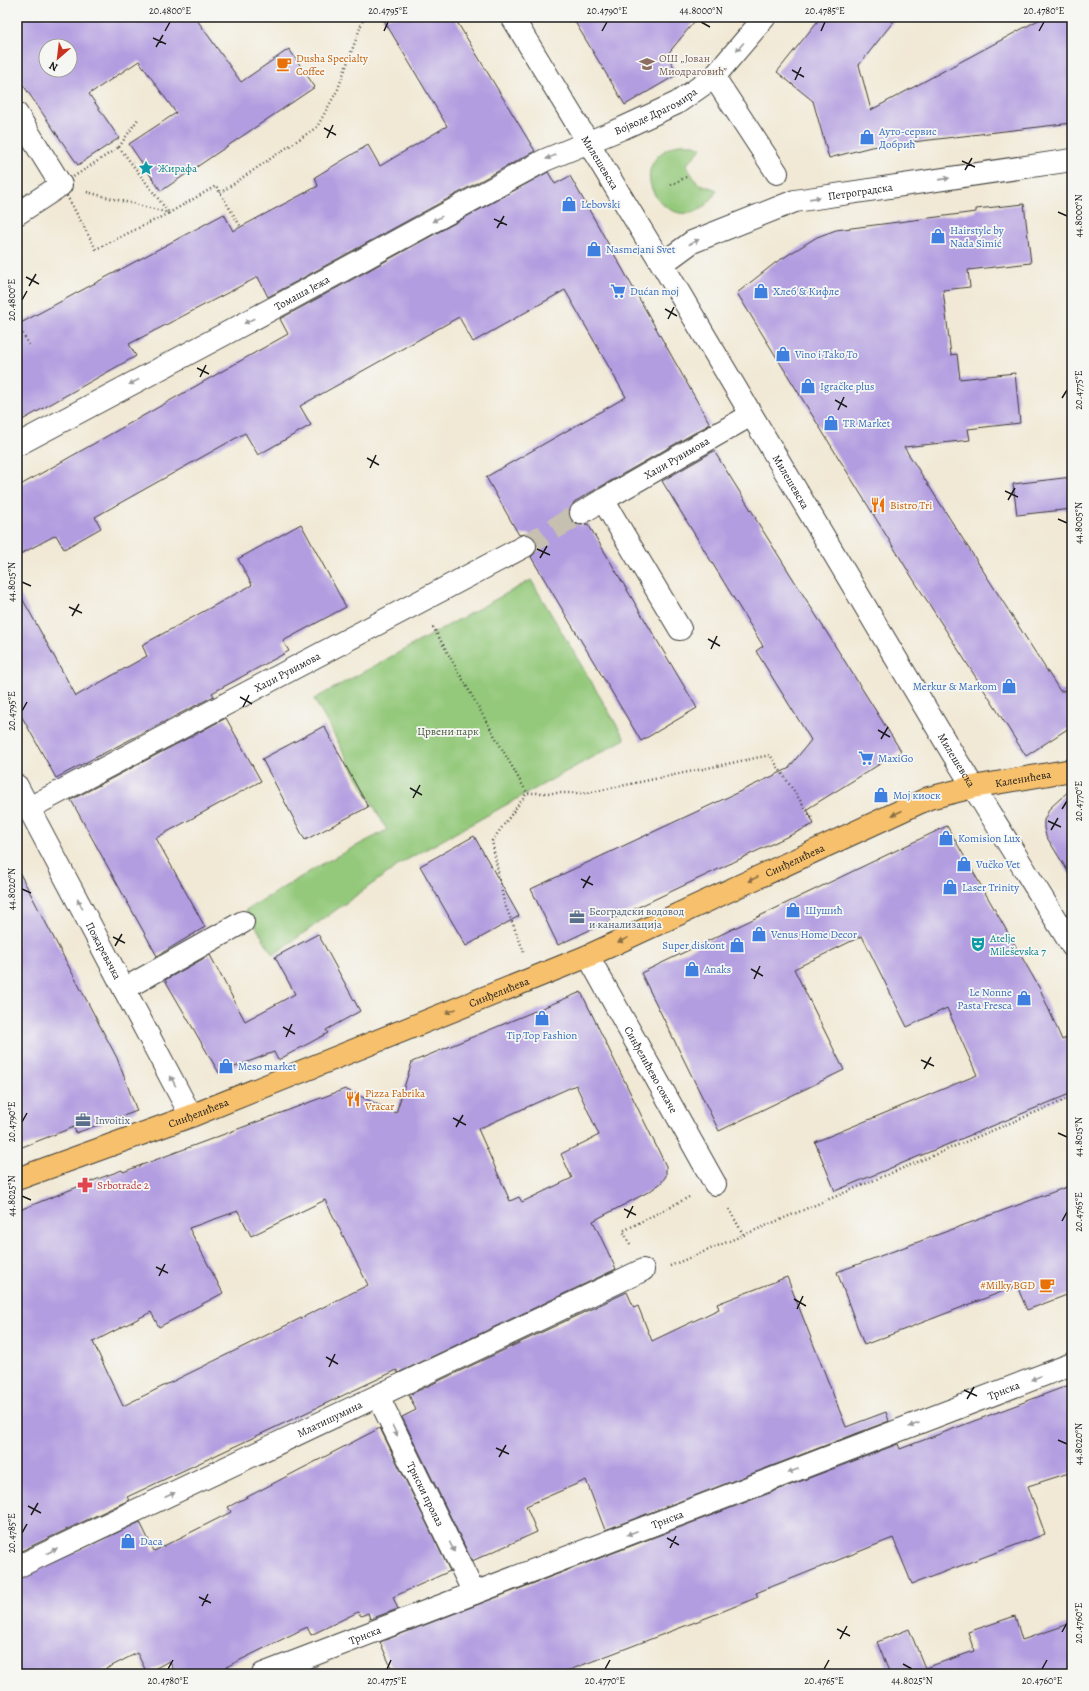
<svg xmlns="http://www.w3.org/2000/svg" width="1089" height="1691" font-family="Alegreya,serif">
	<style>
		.green { fill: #94c97b; stroke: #58724c }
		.building { fill: #b29de0; fill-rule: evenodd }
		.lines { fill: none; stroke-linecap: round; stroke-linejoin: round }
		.minor-tunnel { stroke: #c6c0b0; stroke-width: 22; stroke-dasharray: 22 11; stroke-linecap: butt }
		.minor-casing { stroke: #3c3b38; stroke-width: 24 }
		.major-casing { stroke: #3c3b38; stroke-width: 24 }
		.path { stroke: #3c3b38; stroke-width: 2.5; stroke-dasharray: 1 3; stroke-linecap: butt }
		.minor { stroke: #fff; stroke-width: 22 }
		.major { stroke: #f7c06c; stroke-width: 22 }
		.oneway { fill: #999 }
		.oneway2 { fill: #8a6e44 }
		.ticks { fill: none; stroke: #1c1c1c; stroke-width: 1.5 }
		.labels { text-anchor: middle; stroke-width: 3.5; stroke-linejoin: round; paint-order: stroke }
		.food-label { font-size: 11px; fill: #c56008; stroke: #f6f6f2; text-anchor: start }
		.education-label { font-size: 11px; fill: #785e54; stroke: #f6f6f2; text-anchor: start }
		.street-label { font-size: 11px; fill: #1c1c1c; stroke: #f6f6f2 }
		.shop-label { font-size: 11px; fill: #366cbe; stroke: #f6f6f2; text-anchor: start }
		.culture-label { font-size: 11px; fill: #0d838f; stroke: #f6f6f2; text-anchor: start }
		.park-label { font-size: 11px; fill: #46593d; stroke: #f6f6f2 }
		.service-label { font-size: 11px; fill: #4e5e75; stroke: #f6f6f2; text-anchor: start }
		.health-label { font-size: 11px; fill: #be3a42; stroke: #f6f6f2; text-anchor: start }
		.neatline { fill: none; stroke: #1c1c1c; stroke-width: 1.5 }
		.ticks-label { font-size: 10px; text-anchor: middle; fill: #1c1c1c }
	</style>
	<rect width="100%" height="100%" fill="#f6f6f2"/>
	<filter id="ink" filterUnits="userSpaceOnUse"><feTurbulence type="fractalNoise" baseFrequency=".025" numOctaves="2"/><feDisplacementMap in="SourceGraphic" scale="8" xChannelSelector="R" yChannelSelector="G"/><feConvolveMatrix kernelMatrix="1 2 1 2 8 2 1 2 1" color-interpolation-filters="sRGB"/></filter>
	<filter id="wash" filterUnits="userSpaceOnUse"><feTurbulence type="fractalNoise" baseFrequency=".012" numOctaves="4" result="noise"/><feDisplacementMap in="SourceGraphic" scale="16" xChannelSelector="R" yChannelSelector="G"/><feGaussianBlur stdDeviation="0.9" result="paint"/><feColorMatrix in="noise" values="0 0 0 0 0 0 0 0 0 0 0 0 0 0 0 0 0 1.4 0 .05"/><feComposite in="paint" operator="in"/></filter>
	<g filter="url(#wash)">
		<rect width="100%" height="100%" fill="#f1e9d5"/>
		<path class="green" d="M679,144H691L702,148L686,165L697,183L717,190C683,255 608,167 679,144Z
			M531,580L625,739L403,862L273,955L246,910L324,863L387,830L314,699Z"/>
		<g id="blocks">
			<path class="building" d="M17,17H195L241,82L289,49L315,87L161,191L129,144L176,113L139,61L89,94L119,138L78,165L17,76ZM46,46H70V70H46Z
				M382,17H454L535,151L268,297L258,277L129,344L136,356L17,423V325L224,214L233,231L318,186L315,177L368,145L380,166L447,126Z
				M572,17H698L667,55L678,74L625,105Z
				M821,17H897L859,65L871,110L1044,17H1072V123L871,147L829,158L813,101L777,72Z
				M548,172L555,184L570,176L710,424L574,502L569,513L570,519L575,524L581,525L588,524L697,708L641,741L531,557L536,552L537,547L536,540L531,535L526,534L519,535L486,477L626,397L565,290L473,342L459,317L300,406L311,425L258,455L245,433L95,517L101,528L64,549L56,535L17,556V487L288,334L280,319Z
				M1024,204L1031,263L968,270L970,287L943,290L951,355L957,354L960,379L1015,373L1020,423L968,429L970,440L904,447L1060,691L1072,690V726L1026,756L910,574L737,293L775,263L817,237L836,230L976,212V209Z
				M714,451L756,518H755L901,751L807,809L814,824L558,945L531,889L788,769L811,740L756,651L763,646L662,481Z
				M1072,477V509L1017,515L1013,484Z
				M301,524L346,607L283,641L289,651L212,693L214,696L56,778L17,708V589L76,696L147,656L142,645L252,585L238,559Z
				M226,718L261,781L156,838L205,927L157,956L71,800Z
				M324,726L368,807L305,840L262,759Z
				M1072,788V878L1046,836L1044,828V820L1050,808Z
				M947,826L1040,989L1062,1040L1072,1035V1093L835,1191L815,1142L977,1075L947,1008L907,1027L862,936L794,969L844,1070L719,1131L641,973Z
				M474,836L519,916L466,946L420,866Z
				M17,868L117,1058L137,1111L76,1133L74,1127L17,1149Z
				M318,934L360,1011L326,1030L328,1033L278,1060L274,1052L219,1073L165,980L210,955L245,1021L295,994L275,957Z
				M581,992L666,1166V1176L661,1183L650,1191L593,1221L616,1269L398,1373L397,1370L127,1497L129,1500L17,1553V1211L95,1180L122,1170L123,1172L345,1089L396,1113L412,1062ZM576,1085L599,1135L561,1154L572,1178L522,1202L519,1197L510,1201L478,1129ZM325,1200L368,1285L123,1406L93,1342L151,1312L159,1327L223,1293L189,1228L238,1211L251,1236Z
				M1072,1185V1293L1027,1310L1017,1286L864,1345L837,1272Z
				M787,1277L846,1427L886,1412L889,1421L605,1530L586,1480L526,1506L537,1532L472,1561L402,1417L416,1410L409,1395L627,1292L634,1308L638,1306L652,1341L719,1309L717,1304Z
				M1072,1384V1472L1028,1486L1045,1534L944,1572L912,1584L893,1538L756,1593L758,1597L711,1616L559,1674H394L380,1642L898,1444L900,1449Z
				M380,1428L450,1571L393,1597L398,1609L370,1619L368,1613L361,1616L358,1612L311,1635L307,1627L212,1674H176L169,1661L147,1673L137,1653L96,1674H17V1579L140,1522L154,1551L231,1512L228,1507Z
				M1015,1616L1022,1640L1072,1623V1674H890L877,1642L909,1629L925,1668L974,1651L968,1632Z"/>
		</g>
	</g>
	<g filter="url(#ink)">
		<use href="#blocks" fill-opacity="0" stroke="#3c3b38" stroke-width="1"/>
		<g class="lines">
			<path class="minor-tunnel" d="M525,546L581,513"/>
			<g class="minor-casing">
				<g id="minor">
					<path id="s1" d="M512,17L662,264L951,751L1072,946"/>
					<path d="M714,77L777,173"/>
					<path d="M17,114L61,185L17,214"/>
					<path id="s2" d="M662,264L692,242L795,201L1072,160"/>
					<path id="s3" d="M17,445L283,303L545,160L623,128L677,103L714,77L765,17"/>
					<path d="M581,513L603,500"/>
					<path id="s4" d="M680,629L603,500L751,415"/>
					<path id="s5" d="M17,786L191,1116"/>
					<path id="s6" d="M29,808L525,546"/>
					<path id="s7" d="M588,956L715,1184"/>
					<path d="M124,989L243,922"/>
					<path id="s8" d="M378,1396L474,1593"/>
					<path id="s9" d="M17,1567L643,1270"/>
					<path id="s10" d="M263,1674L1072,1364"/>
				</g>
			</g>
			<g class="major-casing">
				<g id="major">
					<path id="s11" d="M17,1179L191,1116L588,956L929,798L973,787L1072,770"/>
				</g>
			</g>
			<path class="path" d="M119,147L169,213L96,249L61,185Z
				M119,147L138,119
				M671,185L686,177
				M87,192L169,213L216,186L241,227
				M220,193L317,127L338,89L364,17
				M17,323L30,347
				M433,627L527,793H587L770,755L813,820
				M524,952L504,902L492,841L527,793
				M729,1209L743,1234
				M630,1244L623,1231L689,1197
				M670,1266L1072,1097"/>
			<use href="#minor" class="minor"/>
			<use href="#major" class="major"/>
		</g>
		<defs><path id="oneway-solid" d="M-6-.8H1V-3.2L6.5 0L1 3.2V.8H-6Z"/></defs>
		<g class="oneway">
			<use href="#oneway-solid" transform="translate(740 47) rotate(130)"/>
			<use href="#oneway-solid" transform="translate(551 157) rotate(158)"/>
			<use href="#oneway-solid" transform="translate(944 179) rotate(-8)"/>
			<use href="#oneway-solid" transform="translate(815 198) rotate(-8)"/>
			<use href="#oneway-solid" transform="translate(437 219) rotate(151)"/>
			<use href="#oneway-solid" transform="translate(694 242) rotate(-28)"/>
			<use href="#oneway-solid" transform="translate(249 321) rotate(152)"/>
			<use href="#oneway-solid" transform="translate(134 382) rotate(152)"/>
			<use href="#oneway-solid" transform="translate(80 904) rotate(-118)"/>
			<use href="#oneway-solid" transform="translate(173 1081) rotate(-118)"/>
			<use href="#oneway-solid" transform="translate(1036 1378) rotate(159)"/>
			<use href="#oneway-solid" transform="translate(914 1425) rotate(159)"/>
			<use href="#oneway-solid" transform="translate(395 1431) rotate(64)"/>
			<use href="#oneway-solid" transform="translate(793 1471) rotate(159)"/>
			<use href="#oneway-solid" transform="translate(170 1495) rotate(-25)"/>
			<use href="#oneway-solid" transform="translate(632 1533) rotate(159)"/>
			<use href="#oneway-solid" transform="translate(452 1547) rotate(64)"/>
			<use href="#oneway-solid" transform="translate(52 1551) rotate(-25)"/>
		</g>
		<g class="oneway2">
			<use href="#oneway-solid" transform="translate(897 813) rotate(155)"/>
			<use href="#oneway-solid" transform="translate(753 879) rotate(155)"/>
			<use href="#oneway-solid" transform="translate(623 940) rotate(155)"/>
			<use href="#oneway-solid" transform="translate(451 1011) rotate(158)"/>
		</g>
	</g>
	<path class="ticks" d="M701,22L710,27M165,31L170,22M384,31L388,22M602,31L607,22M821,31L825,22M1039,31L1044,22M153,38L166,44M156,47L163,35M792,70L804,77M795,80L801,67M324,128L336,135M327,138L333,125M962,161L975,167M965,170L972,158M1058,212L1067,216M494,219L507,225M497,228L504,216M26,277L39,284M29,286L36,274M22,300L27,291M665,309L677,316M668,319L674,307M197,368L209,374M200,377L206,365M1062,398L1067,390M835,400L847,407M838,410L844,397M367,458L379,465M370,468L376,455M1005,491L1018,497M1008,500L1015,488M1058,519L1067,523M537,549L550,555M540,558L547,546M22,582L31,586M69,607L82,613M72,616L79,604M708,639L720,646M711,649L717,636M240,697L252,704M243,707L249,695M22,711L27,702M878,730L890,737M881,739L888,727M410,788L422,795M413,798L420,785M1062,809L1067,801M1048,821L1061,827M1051,830L1058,818M581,879L593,885M583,888L590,876M22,889L31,893M113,937L125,943M115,946L122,934M751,969L763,976M754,979L760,966M283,1027L295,1034M286,1037L292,1024M921,1060L934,1066M924,1069L931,1057M453,1118L466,1125M22,1122L27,1113M456,1127L463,1115M1058,1133L1067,1137M22,1196L31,1200M624,1209L636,1215M627,1218L633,1206M1062,1221L1067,1212M156,1267L168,1273M159,1276L165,1264M794,1299L806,1306M797,1309L803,1296M326,1357L338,1364M329,1367L335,1354M964,1390L977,1396M967,1399L974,1387M1058,1440L1067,1444M496,1448L509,1454M499,1457L506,1445M28,1506L41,1513M31,1515L38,1503M22,1533L27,1524M667,1538L679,1545M670,1548L676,1536M199,1597L211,1603M202,1606L208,1594M837,1629L850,1636M1062,1632L1067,1623M840,1639L847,1626M903,1664L912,1669M168,1669L173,1660M387,1669L391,1660M605,1669L610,1660M824,1669L829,1660M1042,1669L1047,1660"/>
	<defs>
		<g id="cafe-bare" transform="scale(1.2)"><path d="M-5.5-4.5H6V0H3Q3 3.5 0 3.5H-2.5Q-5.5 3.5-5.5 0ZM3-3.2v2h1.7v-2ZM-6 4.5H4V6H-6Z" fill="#e8710a" stroke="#f6f6f2" stroke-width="2.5" paint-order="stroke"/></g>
		<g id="school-bare" transform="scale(1.2)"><path d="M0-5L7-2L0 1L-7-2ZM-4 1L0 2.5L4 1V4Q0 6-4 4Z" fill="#8d6e63" stroke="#f6f6f2" stroke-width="2.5" paint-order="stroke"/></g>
		<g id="shop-bare" transform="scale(1.2)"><path d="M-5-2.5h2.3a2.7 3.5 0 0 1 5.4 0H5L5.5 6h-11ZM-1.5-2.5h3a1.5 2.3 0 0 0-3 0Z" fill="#3f7fe0" stroke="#f6f6f2" stroke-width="2.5" paint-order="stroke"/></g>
		<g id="sight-bare" transform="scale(1.2)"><path d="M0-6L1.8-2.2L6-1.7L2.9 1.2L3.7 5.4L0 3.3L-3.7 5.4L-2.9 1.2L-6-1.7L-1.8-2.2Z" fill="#0f9aa8" stroke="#f6f6f2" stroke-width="2.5" paint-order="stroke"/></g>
		<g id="supermarket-bare" transform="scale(1.2)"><path d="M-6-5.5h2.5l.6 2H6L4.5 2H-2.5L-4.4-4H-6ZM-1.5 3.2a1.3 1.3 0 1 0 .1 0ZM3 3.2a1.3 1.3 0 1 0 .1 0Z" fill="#3f7fe0" stroke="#f6f6f2" stroke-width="2.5" paint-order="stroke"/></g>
		<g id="restaurant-bare" transform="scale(1.2)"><path d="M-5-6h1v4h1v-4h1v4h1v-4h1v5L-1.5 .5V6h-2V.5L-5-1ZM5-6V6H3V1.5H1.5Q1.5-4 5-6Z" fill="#e8710a" stroke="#f6f6f2" stroke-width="2.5" paint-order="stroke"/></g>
		<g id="office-bare" transform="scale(1.2)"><path d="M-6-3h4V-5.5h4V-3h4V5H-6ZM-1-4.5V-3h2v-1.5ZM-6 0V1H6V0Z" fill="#5c6f8a" stroke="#f6f6f2" stroke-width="2.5" paint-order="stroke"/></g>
		<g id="theatre-bare" transform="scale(1.2)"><path d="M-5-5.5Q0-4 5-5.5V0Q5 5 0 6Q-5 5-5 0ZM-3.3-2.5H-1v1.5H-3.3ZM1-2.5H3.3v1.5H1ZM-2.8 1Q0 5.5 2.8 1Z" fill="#0f9aa8" stroke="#f6f6f2" stroke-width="2.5" paint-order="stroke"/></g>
		<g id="pharmacy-bare" transform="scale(1.2)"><path d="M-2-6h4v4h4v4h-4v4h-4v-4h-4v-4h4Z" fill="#e0444e" stroke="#f6f6f2" stroke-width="2.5" paint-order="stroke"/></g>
	</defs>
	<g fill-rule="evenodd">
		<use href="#cafe-bare" x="284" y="64"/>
		<use href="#school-bare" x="647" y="64"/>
		<use href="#shop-bare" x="867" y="137"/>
		<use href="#sight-bare" x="146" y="168"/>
		<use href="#shop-bare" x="569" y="204"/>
		<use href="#shop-bare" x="938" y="236"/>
		<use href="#shop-bare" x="594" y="249"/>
		<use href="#supermarket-bare" x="618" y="291"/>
		<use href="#shop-bare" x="761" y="291"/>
		<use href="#shop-bare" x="783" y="354"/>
		<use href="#shop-bare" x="808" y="386"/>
		<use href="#shop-bare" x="831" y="423"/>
		<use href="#restaurant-bare" x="878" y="505"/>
		<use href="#shop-bare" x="1009" y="686"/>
		<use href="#supermarket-bare" x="866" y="758"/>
		<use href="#shop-bare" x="881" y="795"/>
		<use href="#shop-bare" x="946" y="838"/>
		<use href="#shop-bare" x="964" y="864"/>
		<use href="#shop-bare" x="950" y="887"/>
		<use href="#shop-bare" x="793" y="910"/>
		<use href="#office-bare" x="577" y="917"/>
		<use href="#shop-bare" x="759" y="934"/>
		<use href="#theatre-bare" x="978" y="944"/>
		<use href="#shop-bare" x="737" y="945"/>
		<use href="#shop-bare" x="692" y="969"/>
		<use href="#shop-bare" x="1024" y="998"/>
		<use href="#shop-bare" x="542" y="1018"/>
		<use href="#shop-bare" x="226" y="1066"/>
		<use href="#restaurant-bare" x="353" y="1099"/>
		<use href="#office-bare" x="83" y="1120"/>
		<use href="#pharmacy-bare" x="85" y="1185"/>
		<use href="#cafe-bare" x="1047" y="1285"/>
		<use href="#shop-bare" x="128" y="1541"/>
	</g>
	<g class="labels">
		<g class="food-label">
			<text x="296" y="62">Dusha Specialty<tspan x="296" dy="13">Coffee</tspan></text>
			<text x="890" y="509">Bistro Tri</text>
			<text x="365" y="1097">Pizza Fabrika<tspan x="365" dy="13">Vracar</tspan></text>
			<text x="1035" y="1289" text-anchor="end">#Milky BGD</text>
		</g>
		<g class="education-label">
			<text x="659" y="62">ОШ „Јован<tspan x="659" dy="13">Миодраговић”</tspan></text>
		</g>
		<g class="street-label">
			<text dy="4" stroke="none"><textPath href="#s3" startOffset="721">Војводе Драгомира</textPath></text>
			<text dy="4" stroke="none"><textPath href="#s1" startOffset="170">Милешевска</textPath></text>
			<text dy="4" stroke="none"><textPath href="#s2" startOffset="214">Петроградска</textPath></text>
			<text dy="4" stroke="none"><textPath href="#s3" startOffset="323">Томаша Јежа</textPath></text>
			<text dy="4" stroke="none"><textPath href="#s4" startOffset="235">Хаџи Рувимова</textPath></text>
			<text dy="4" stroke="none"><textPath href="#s1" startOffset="542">Милешевска</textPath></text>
			<text dy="4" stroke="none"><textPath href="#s6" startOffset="292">Хаџи Рувимова</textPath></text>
			<text dy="4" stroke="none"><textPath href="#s1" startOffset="866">Милешевска</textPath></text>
			<text dy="4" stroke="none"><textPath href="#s11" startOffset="1085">Каленићева</textPath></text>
			<text dy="4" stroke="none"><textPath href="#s11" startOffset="841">Синђелићева</textPath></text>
			<text dy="4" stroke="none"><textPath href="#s5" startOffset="186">Пожаревачка</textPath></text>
			<text dy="4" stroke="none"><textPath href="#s11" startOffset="517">Синђелићева</textPath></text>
			<text dy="4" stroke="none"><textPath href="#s7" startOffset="130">Синђелићево сокаче</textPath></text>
			<text dy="4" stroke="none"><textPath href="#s11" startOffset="193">Синђелићева</textPath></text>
			<text dy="4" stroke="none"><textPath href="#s10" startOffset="793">Трнска</textPath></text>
			<text dy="4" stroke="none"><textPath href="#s9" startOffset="346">Млатишумина</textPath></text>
			<text dy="4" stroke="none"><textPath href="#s8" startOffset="109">Трнски пролаз</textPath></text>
			<text dy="4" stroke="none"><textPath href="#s10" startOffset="433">Трнска</textPath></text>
			<text dy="4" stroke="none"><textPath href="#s10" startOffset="109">Трнска</textPath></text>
		</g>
		<g class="shop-label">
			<text x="879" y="135">Ауто-сервис<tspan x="879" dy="13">Добрић</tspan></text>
			<text x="581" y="208">Lebovski</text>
			<text x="950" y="234">Hairstyle by<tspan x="950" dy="13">Nada Simić</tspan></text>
			<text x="606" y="253">Nasmejani Svet</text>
			<text x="630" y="295">Dućan moj</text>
			<text x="773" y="295">Хлеб &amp; Кифле</text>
			<text x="795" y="358">Vino i Tako To</text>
			<text x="820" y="390">Igračke plus</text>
			<text x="843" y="427">TR Market</text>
			<text x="997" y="690" text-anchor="end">Merkur &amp; Markom</text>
			<text x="878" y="762">MaxiGo</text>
			<text x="893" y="799">Мој киоск</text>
			<text x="958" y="842">Komision Lux</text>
			<text x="976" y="868">Vučko Vet</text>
			<text x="962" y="891">Laser Trinity</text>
			<text x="805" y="914">Шушић</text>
			<text x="771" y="938">Venus Home Decor</text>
			<text x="725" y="949" text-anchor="end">Super diskont</text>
			<text x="704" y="973">Anaks</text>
			<text x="1012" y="996" text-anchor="end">Le Nonne<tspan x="1012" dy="13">Pasta Fresca</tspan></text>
			<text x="542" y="1039" text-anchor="middle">Tip Top Fashion</text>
			<text x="238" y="1070">Meso market</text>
			<text x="140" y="1545">Daca</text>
		</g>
		<g class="culture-label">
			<text x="158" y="172">Жирафа</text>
			<text x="990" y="942">Atelje<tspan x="990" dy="13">Mileševska 7</tspan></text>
		</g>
		<g class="park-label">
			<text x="448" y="735">Црвени парк</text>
		</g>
		<g class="service-label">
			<text x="589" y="915">Београдски водовод<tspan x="589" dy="13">и канализација</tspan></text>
			<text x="95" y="1124">Invoitix</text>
		</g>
		<g class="health-label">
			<text x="97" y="1189">Srbotrade 2</text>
		</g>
	</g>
	<rect width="1089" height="1691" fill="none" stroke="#f6f6f2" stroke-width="44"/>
	<g transform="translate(58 58) rotate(208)"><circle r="19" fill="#f6f6f2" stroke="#9f9f9c"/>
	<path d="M0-3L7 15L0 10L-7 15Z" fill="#c8321e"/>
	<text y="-6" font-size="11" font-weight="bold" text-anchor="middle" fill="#1c1c1c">N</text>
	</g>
	<rect x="22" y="22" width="1045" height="1647" class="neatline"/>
	<g class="ticks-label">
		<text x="170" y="14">20.4800°E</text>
		<text x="388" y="14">20.4795°E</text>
		<text x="607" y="14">20.4790°E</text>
		<text x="701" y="14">44.8000°N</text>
		<text x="825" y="14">20.4785°E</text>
		<text x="1044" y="14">20.4780°E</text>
		<text transform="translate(1078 216) rotate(-90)" y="4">44.8000°N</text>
		<text transform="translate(11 300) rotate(-90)" y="4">20.4800°E</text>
		<text transform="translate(1078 390) rotate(-90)" y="4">20.4775°E</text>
		<text transform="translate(1078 523) rotate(-90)" y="4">44.8005°N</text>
		<text transform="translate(11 582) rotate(-90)" y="4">44.8015°N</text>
		<text transform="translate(11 711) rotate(-90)" y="4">20.4795°E</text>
		<text transform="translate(1078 801) rotate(-90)" y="4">20.4770°E</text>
		<text transform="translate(11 889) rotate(-90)" y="4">44.8020°N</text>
		<text transform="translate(11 1122) rotate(-90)" y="4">20.4790°E</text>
		<text transform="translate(1078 1137) rotate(-90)" y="4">44.8015°N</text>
		<text transform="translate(11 1196) rotate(-90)" y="4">44.8025°N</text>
		<text transform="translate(1078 1212) rotate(-90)" y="4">20.4765°E</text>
		<text transform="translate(1078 1444) rotate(-90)" y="4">44.8020°N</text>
		<text transform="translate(11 1533) rotate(-90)" y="4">20.4785°E</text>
		<text transform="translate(1078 1623) rotate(-90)" y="4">20.4760°E</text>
		<text x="168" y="1684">20.4780°E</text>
		<text x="387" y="1684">20.4775°E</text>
		<text x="605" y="1684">20.4770°E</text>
		<text x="824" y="1684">20.4765°E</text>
		<text x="912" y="1684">44.8025°N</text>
		<text x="1042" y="1684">20.4760°E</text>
	</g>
</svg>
